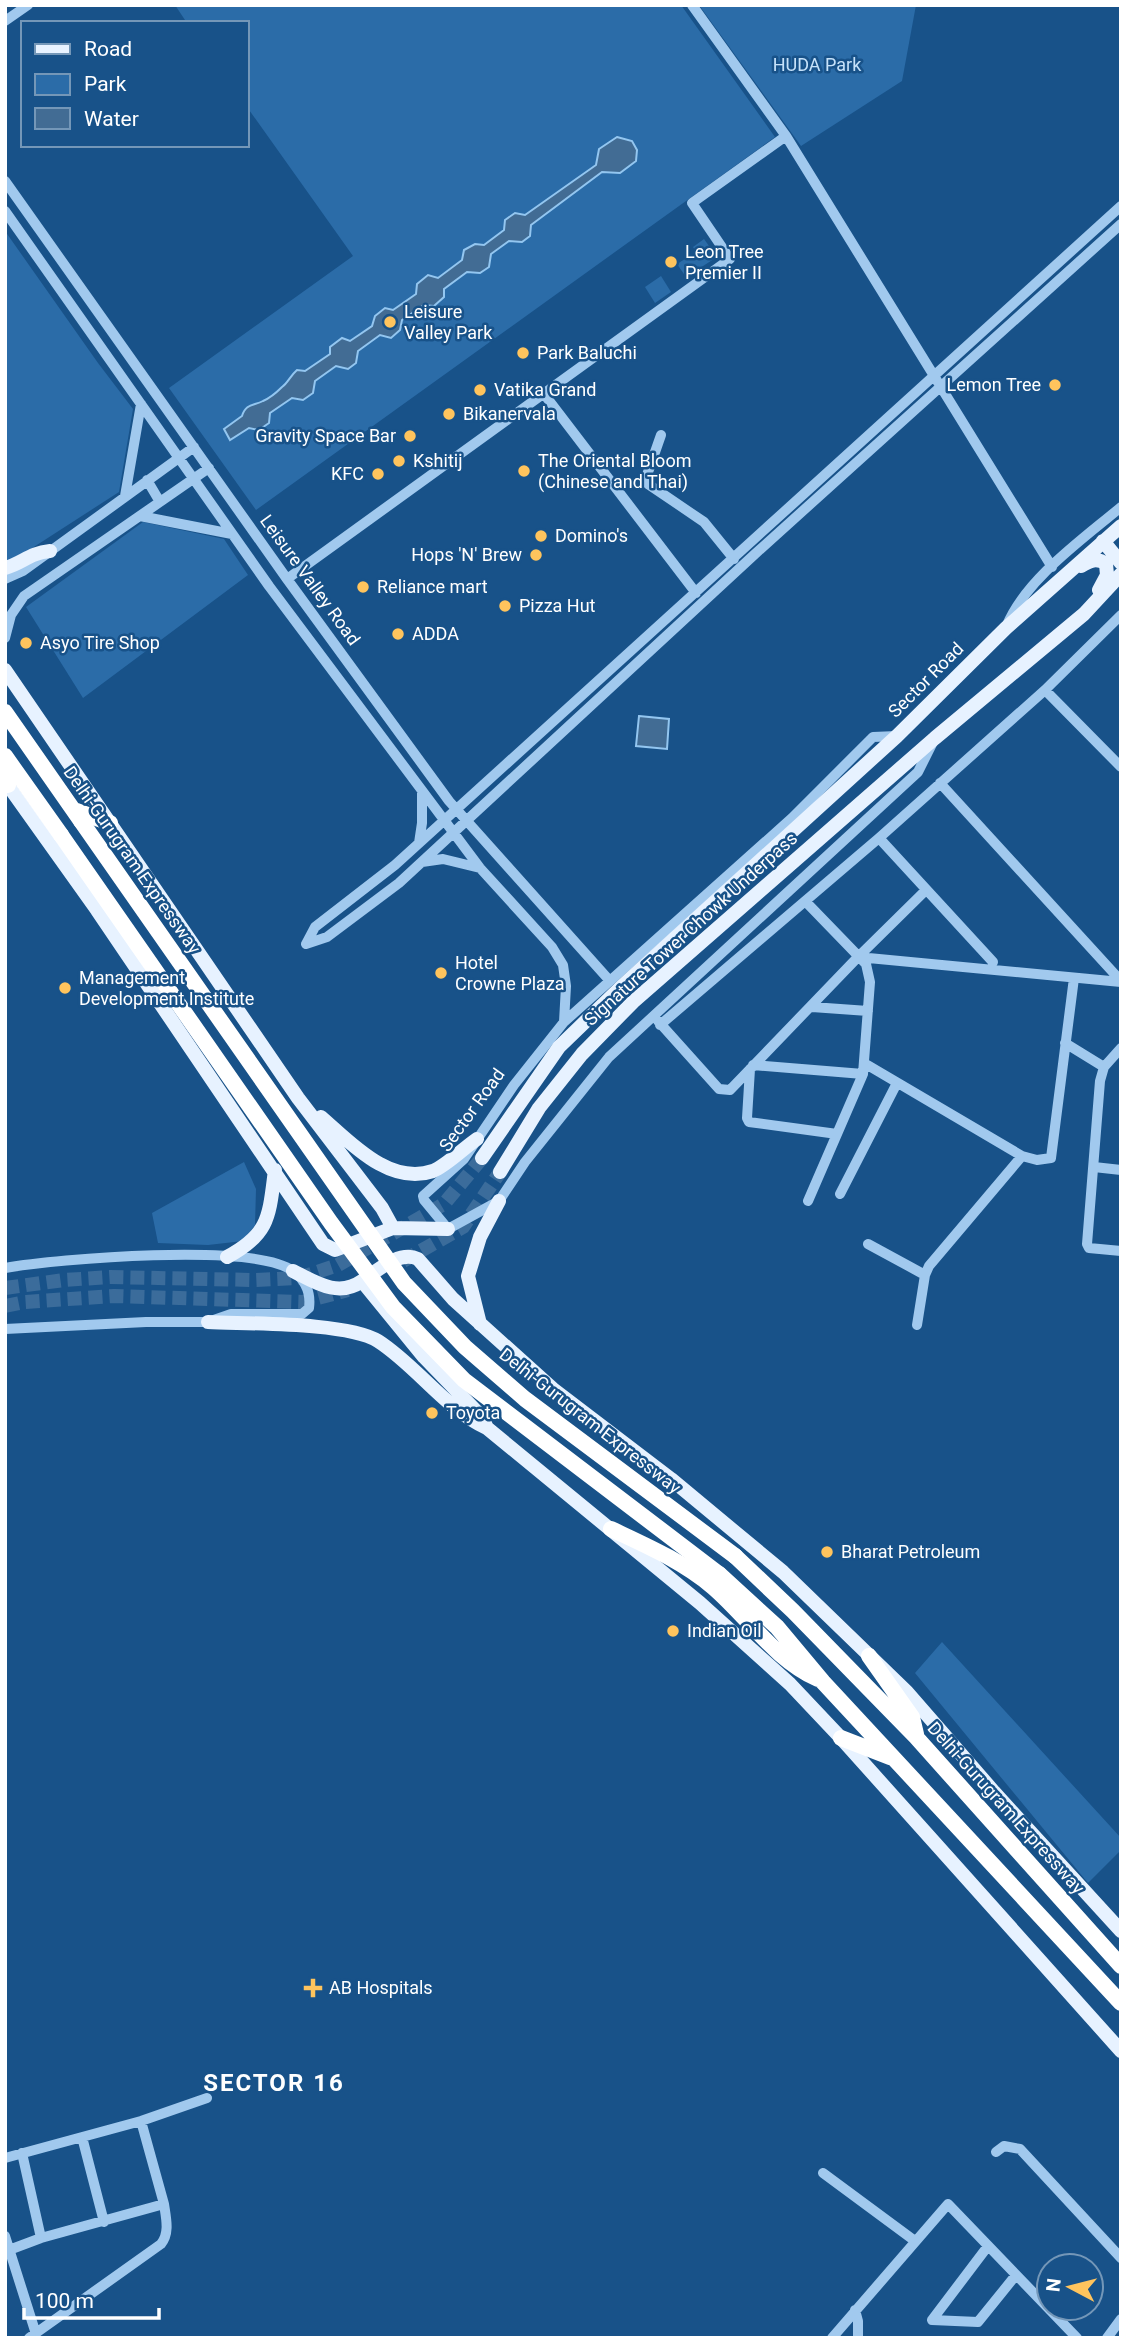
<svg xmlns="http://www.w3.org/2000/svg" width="1126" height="2343" font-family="Roboto,sans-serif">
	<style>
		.green { fill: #2b6ca8 }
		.water { fill: #426c94; stroke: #93c6f0; stroke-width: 2 }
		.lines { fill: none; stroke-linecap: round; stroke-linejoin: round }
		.major-tunnel { stroke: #3b6c9b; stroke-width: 14; stroke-dasharray: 14 7; stroke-linecap: butt }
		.minor { stroke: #a1c9ee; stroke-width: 10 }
		.major { stroke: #e7f2ff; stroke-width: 14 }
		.highway { stroke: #fff; stroke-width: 16 }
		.highway-bridge { stroke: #fff; stroke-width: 16 }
		.poi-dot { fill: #ffc45d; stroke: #185289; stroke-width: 2.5 }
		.labels { text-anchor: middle; stroke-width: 5; stroke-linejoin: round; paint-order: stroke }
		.park-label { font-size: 18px; fill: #c6e2fa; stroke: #185289 }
		.poi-label { font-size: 18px; fill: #fff; stroke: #185289; text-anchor: start }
		.street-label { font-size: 18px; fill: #fff; stroke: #185289 }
		.district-label { font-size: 24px; font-weight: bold; letter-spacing: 2px; fill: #fff; stroke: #185289 }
	</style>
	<rect width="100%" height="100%" fill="#185289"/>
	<path class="green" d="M175,5H681L775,137L256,510L169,388L353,256L247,107V23H187Z
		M699,5H916L902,81L801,146Z
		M5,231L98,363L133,409L119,492L9,563L5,558Z
		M704,239L717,257L686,277L677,264L696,252L693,247Z
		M661,276L671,292L655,303L645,287Z
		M143,522L224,539L248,575L83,698L26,607Z
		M244,1162L256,1189L255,1225L243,1241L208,1245L158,1243L152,1213Z
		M942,1642L1121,1838V1850L1088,1883L915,1673Z"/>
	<path class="water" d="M617,137L632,141L637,150L636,161L620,173L602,172L531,225L530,236L522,242L509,241L491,254L489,267L480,273L467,272L444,289V297L434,306L424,305L402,320L400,330L391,338L380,335L358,351L356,363L348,369L336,366L315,381L313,393L303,400L292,398L270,413L269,423L259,430L249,428L230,440L224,429L242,416C246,403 254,406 263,401C270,398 277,392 282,387C288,383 290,376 297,370L305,371L330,354V347L342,338L350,341L372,326L375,316L385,308L393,310L416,294L417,284L428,275L438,278L462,260L464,250L475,244L484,245L504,230L505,220L515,213L525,215L596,165L599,149Z
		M639,716L669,719L667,749L636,746Z"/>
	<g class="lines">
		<path class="major-tunnel" d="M403,1261L463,1227L500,1172
			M5,1288L64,1280L110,1277L255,1280L299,1278L338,1265L444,1204L482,1158
			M5,1306L25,1302L114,1296L303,1302L348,1290"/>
		<path class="minor" d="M692,5L786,136L1052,567
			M5,21L28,5
			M5,181L287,579L449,801L610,981
			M5,211L269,586L480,868L552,947L563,965L566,986L564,1022
			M544,394L696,593
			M661,435L647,475L648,484L704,522L734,559
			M147,480L160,502
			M125,496L141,404
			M140,516L232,534
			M5,579L23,571L194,447
			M287,579L730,259L692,203L786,136
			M1007,625C1026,579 1083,539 1121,507
			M5,638L11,615L24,596L209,468
			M1045,690L1121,767
			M897,736L873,737L792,818L564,1022L514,1085L464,1159L423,1196L424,1200L448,1229L499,1201L525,1162L609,1057L918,772L932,744
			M940,783L1121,981
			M879,838L993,962
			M419,843L422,823V791
			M422,862L443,859L480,868
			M806,902L866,964L870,982L863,1074L808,1201
			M306,944L315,927L395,865L1121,206
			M306,944L327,937L399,883L755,554L1121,224
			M858,957L1121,982
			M812,1007L868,1011
			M658,1021L719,1089L730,1090L858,957L926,890
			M660,1025L879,838L1045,690L1121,615
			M1065,1043L1104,1067
			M1121,1048L1104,1067L1100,1081L1087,1244L1089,1248L1121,1251
			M864,1063L1022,1156L1037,1160L1051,1158L1074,978
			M753,1065L863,1074
			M750,1069L747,1118L749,1122L837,1134
			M1094,1167L1121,1170
			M840,1194L897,1083
			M868,1244L925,1275
			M5,1268C57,1259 253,1242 293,1271C305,1280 311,1293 309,1308L302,1314H231L208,1322H146L5,1329
			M917,1325L925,1275L929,1266L1022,1156
			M82,2137L104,2222
			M996,2152L1004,2146L1020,2149L1121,2258
			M22,2153L41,2238L164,2204L141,2121
			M5,2158L141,2121L207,2098
			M823,2173L915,2241
			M5,2236L36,2334
			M9,2250L41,2238
			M855,2310L858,2321V2338
			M932,2320L978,2322L1016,2275
			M932,2320L988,2246
			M29,2338L161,2244C170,2233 166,2218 164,2204
			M832,2338L948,2204L1077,2338
			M1107,2338L1121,2319"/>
		<path class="major" d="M1103,541L1121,563
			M1081,566C1089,561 1097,557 1106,564L1107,575L1099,590
			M5,568C23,563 29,553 50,551
			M5,670L298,1098L382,1208L393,1228
			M5,781L97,910L323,1244L335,1250L393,1228L448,1229
			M321,1117C350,1142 389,1186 433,1171C446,1166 465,1147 477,1139
			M482,1158L559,1047L619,989L897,736L1006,628L1121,526
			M500,1172L539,1108L582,1054L633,1002L935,738L1084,614L1121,574
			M227,1257C270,1234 269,1216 275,1170
			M293,1271C315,1282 338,1298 362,1281
			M208,1322C248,1324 347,1322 378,1341C417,1366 445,1409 487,1428L700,1603L790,1684L841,1738L1121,2051
			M480,1324L468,1276L480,1237L499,1201
			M487,1428L481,1416L424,1357L362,1281C377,1271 399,1250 418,1259L453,1299L553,1389L671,1479L783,1572L907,1692L994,1792L1121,1931"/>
		<path class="highway" d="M5,712L81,821
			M5,756L61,835
			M5,780L8,785
			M74,810L110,823
			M611,1529C647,1546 682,1561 713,1587C748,1617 775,1660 818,1679
			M735,1556L793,1611L916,1737L1121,1966
			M719,1574L777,1627L823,1682L1121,2003
			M869,1656L912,1717L916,1734
			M841,1738L890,1757"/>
		<path class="highway-bridge" d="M81,821L404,1283L465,1347L525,1399L735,1556
			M61,835L331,1223L393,1307L464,1380L719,1574"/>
	</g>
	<g class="poi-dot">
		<circle cx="671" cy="262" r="7"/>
		<circle cx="390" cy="322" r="7"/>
		<circle cx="523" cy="353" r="7"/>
		<circle cx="1055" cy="385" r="7"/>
		<circle cx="480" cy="390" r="7"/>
		<circle cx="449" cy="414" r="7"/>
		<circle cx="410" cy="436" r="7"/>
		<circle cx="399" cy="461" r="7"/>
		<circle cx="524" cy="471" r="7"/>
		<circle cx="378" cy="474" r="7"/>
		<circle cx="541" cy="536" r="7"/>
		<circle cx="536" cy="555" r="7"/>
		<circle cx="363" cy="587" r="7"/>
		<circle cx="505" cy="606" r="7"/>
		<circle cx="398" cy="634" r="7"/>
		<circle cx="26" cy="643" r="7"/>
		<circle cx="441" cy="973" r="7"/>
		<circle cx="65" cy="988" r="7"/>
		<circle cx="432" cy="1413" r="7"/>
		<circle cx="827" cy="1552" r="7"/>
		<circle cx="673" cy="1631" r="7"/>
		<path d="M309.5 1977.5h7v7h7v7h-7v7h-7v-7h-7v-7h7z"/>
	</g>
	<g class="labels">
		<g class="park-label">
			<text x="817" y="71">HUDA Park</text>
		</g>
		<g class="poi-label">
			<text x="685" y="258">Leon Tree<tspan x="685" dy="21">Premier II</tspan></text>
			<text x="404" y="318">Leisure<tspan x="404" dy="21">Valley Park</tspan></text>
			<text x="537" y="359">Park Baluchi</text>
			<text x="1041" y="391" text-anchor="end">Lemon Tree</text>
			<text x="494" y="396">Vatika Grand</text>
			<text x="463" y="420">Bikanervala</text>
			<text x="396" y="442" text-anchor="end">Gravity Space Bar</text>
			<text x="413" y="467">Kshitij</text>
			<text x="538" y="467">The Oriental Bloom<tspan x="538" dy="21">(Chinese and Thai)</tspan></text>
			<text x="364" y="480" text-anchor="end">KFC</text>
			<text x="555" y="542">Domino's</text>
			<text x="522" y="561" text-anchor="end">Hops 'N' Brew</text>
			<text x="377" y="593">Reliance mart</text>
			<text x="519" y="612">Pizza Hut</text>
			<text x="412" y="640">ADDA</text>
			<text x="40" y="649">Asyo Tire Shop</text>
			<text x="455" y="969">Hotel<tspan x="455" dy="21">Crowne Plaza</tspan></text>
			<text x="79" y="984">Management<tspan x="79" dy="21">Development Institute</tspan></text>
			<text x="446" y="1419">Toyota</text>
			<text x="841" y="1558">Bharat Petroleum</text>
			<text x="687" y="1637">Indian Oil</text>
			<text x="329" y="1994">AB Hospitals</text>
		</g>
		<g class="street-label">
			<text transform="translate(310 580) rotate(54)" y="6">Leisure Valley Road</text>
			<text transform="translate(926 680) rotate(-45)" y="6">Sector Road</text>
			<text transform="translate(132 860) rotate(55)" y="6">Delhi-Gurugram Expressway</text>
			<text transform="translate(691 929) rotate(-42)" y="6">Signature Tower Chowk Underpass</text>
			<text transform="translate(472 1110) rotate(-54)" y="6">Sector Road</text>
			<text transform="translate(590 1421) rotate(38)" y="6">Delhi-Gurugram Expressway</text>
			<text transform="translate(1006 1808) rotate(48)" y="6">Delhi-Gurugram Expressway</text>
		</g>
		<g class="district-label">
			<text x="274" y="2091">SECTOR 16</text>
		</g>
	</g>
	<rect width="1126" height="2343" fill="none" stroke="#ffffff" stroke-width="14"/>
	<rect x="21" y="21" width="228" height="126" fill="#185289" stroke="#7497b8" stroke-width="2"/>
	<rect x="35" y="44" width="35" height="10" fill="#e7f2ff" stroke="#7497b8" stroke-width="2"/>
	<text x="84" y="56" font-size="21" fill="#ffffff">Road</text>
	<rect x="35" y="74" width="35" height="21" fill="#2b6ca8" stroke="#7497b8" stroke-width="2"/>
	<text x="84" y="91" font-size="21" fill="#ffffff">Park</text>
	<rect x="35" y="108" width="35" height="21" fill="#426c94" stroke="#7497b8" stroke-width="2"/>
	<text x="84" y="126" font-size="21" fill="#ffffff">Water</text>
	<g transform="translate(1070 2287) rotate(277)"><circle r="33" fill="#185289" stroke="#7497b8" stroke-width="2"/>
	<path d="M0-5L12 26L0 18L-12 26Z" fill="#ffc45d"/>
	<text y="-10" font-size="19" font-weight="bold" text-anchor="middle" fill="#ffffff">N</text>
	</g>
	<path d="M24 2308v10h135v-10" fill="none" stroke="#ffffff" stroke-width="3.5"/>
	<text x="35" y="2308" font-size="21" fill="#ffffff" stroke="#185289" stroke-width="5" paint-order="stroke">100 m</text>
</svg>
